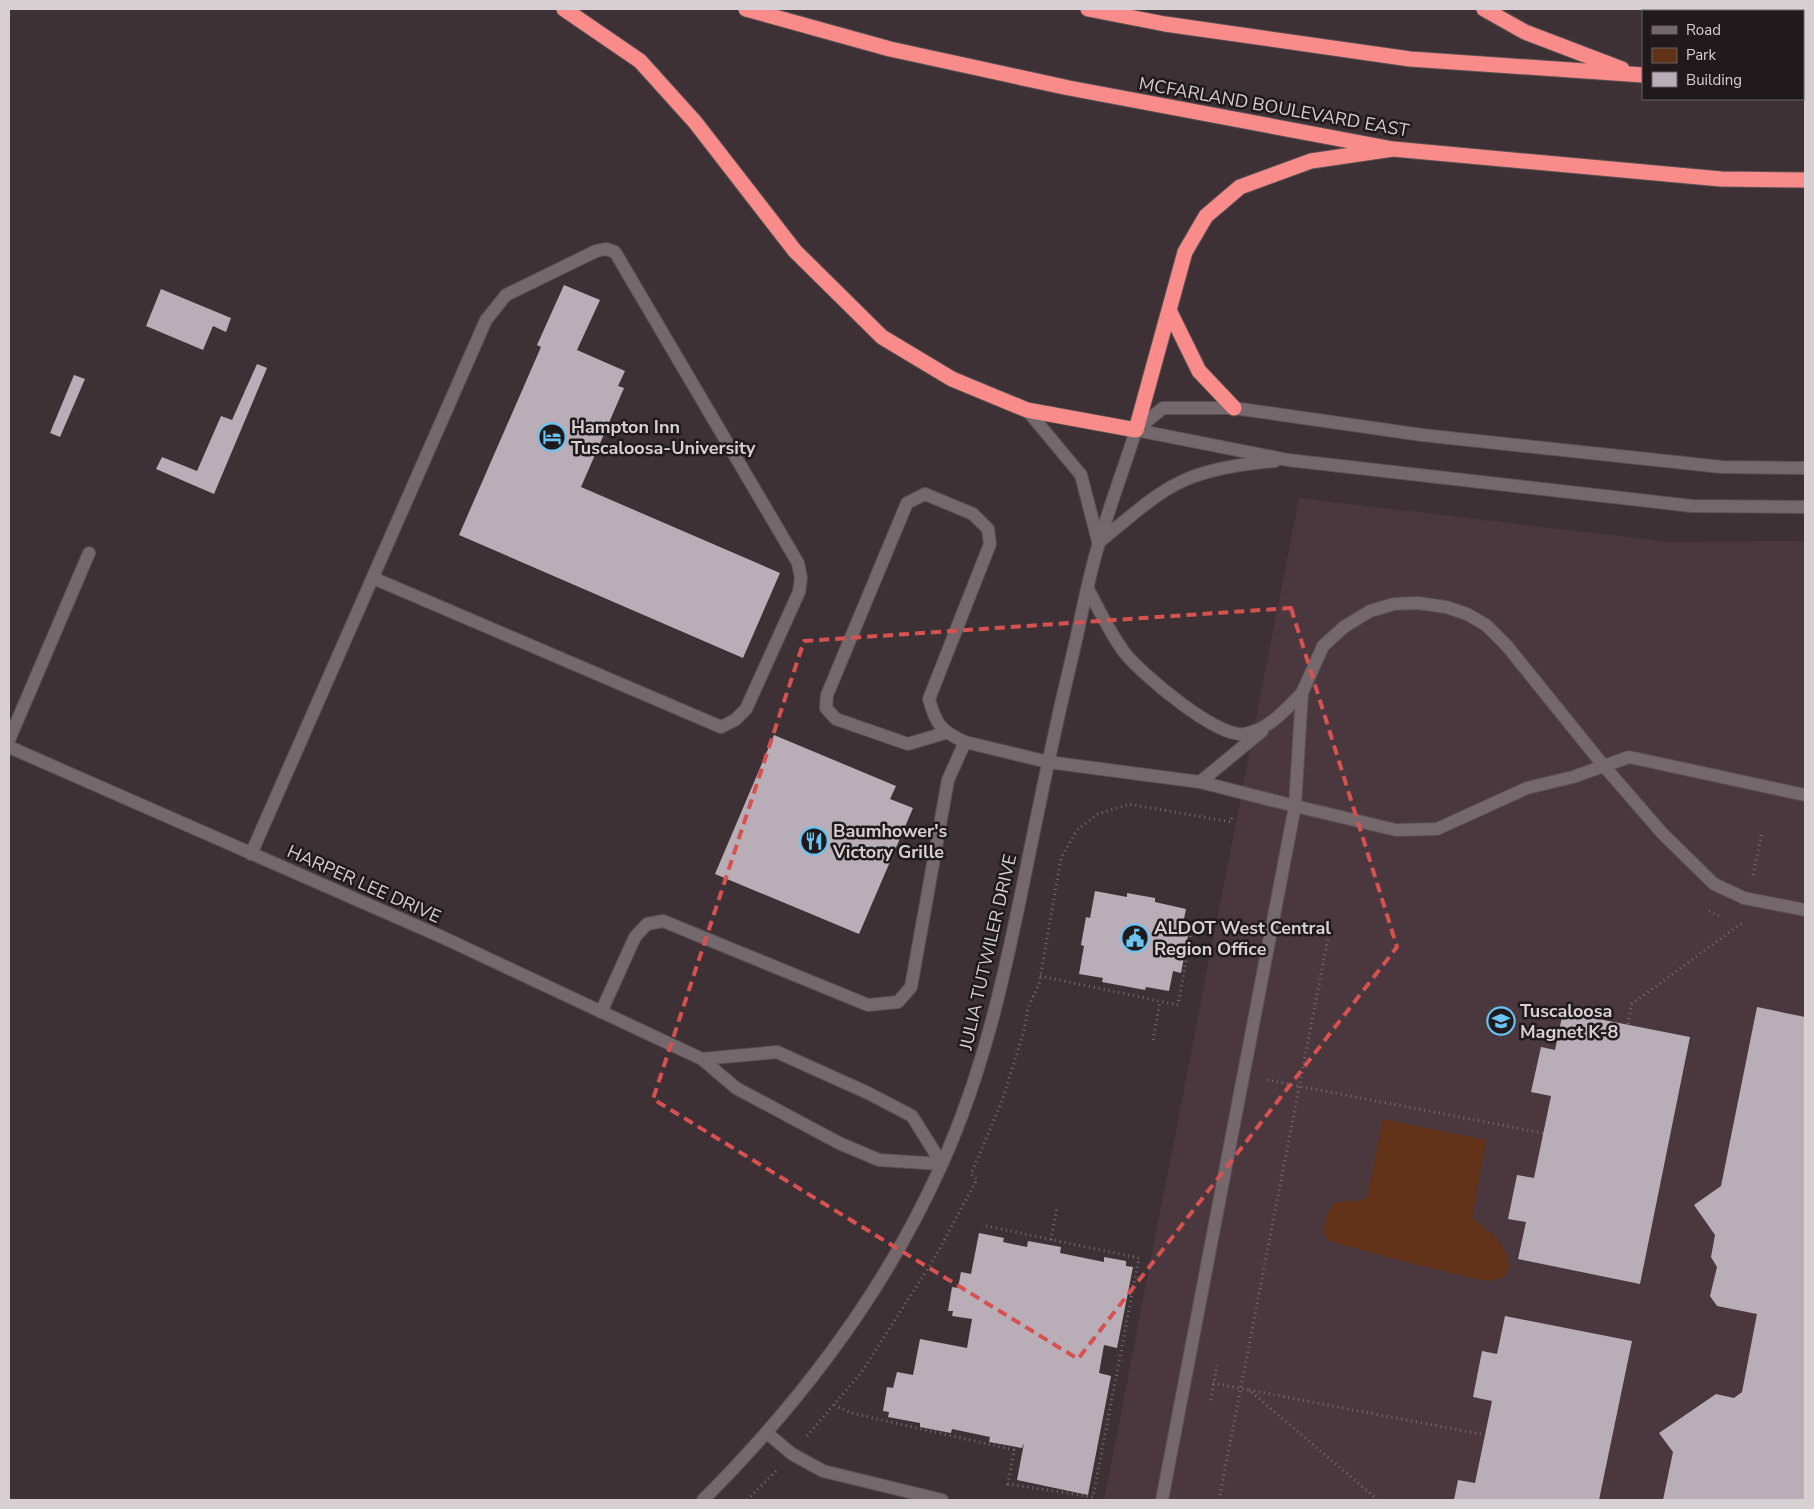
<svg xmlns="http://www.w3.org/2000/svg" width="1814" height="1509" font-family="'Nunito Sans',sans-serif">
	<style>
		.built { fill: #4b383e }
		.green { fill: #623218 }
		.building { fill: #b9aeb7 }
		.lines { fill: none; stroke-linecap: round; stroke-linejoin: round }
		.service-casing { stroke: #595052; stroke-width: 14 }
		.minor-casing { stroke: #595052; stroke-width: 14 }
		.tertiary-casing { stroke: #595052; stroke-width: 14 }
		.motorway-casing { stroke: #595052; stroke-width: 17 }
		.path { stroke: #766c6f; stroke-width: 3; stroke-dasharray: 1 4; stroke-linecap: butt }
		.service { stroke: #75686c; stroke-width: 12 }
		.minor { stroke: #75686c; stroke-width: 12 }
		.tertiary { stroke: #75686c; stroke-width: 12 }
		.motorway { stroke: #f98c8a; stroke-width: 15 }
		.marked { fill: none; stroke: #d65252; stroke-width: 4; stroke-dasharray: 10 6; stroke-linejoin: round }
		.labels { text-anchor: middle; stroke-width: 5; stroke-linejoin: round; paint-order: stroke }
		.street-label { font-size: 18px; fill: #d7cfd1; stroke: #201a1c }
		.poi-label { font-size: 18px; font-weight: bold; fill: #d7cfd1; stroke: #201a1c; text-anchor: start }
	</style>
	<rect width="100%" height="100%" fill="#3d3135"/>
	<path class="built" d="M1299,498L1669,542L1805,541V1500H1104Z"/>
	<path class="green" d="M1383,1119L1486,1140L1472,1218C1490,1232 1506,1241 1509,1266L1504,1277L1491,1281L1481,1280L1410,1263L1329,1241C1323,1233 1323,1228 1326,1219C1333,1190 1349,1208 1367,1197Z"/>
	<path class="building" d="M564,285L600,300L577,350L625,371L618,386L624,388L581,487L780,573L743,658L459,535L541,347L537,345Z
		M161,289L231,318L226,332L213,326L203,350L146,326Z
		M257,364L267,368L214,494L156,469L162,457L197,471L221,416L232,420Z
		M74,375L85,379L60,437L50,433Z
		M774,735L896,786L890,799L913,808L859,934L715,874Z
		M1095,891L1127,897V893L1155,898V902L1186,909L1182,929L1189,930L1181,973L1173,971L1169,991L1146,987L1145,990L1102,982L1103,978L1079,974L1084,946L1081,945L1086,917L1090,918Z
		M1757,1007L1805,1017V1500H1663L1673,1452L1659,1433L1716,1394L1734,1398L1742,1392L1757,1314L1717,1306L1710,1296L1717,1267L1711,1257L1715,1235L1694,1205L1721,1186Z
		M1563,1012L1690,1037L1640,1284L1518,1259L1526,1222L1508,1219L1517,1175L1534,1178L1551,1096L1531,1092L1541,1047L1555,1050Z
		M979,1233L1004,1238L1003,1242L1027,1247L1028,1241L1061,1247L1060,1253L1104,1262V1257L1126,1261V1266L1133,1267L1117,1348L1104,1345L1099,1373L1111,1376L1088,1495L1017,1480L1024,1443L1022,1448L989,1442L990,1437L952,1429L951,1433L920,1427V1423L888,1417L889,1412L883,1411L887,1387L893,1388L897,1372L913,1375L920,1339L967,1348L972,1319L952,1316L953,1311H948L952,1287L958,1288L961,1272L971,1274Z
		M1505,1316L1632,1341L1599,1500H1454L1458,1480L1475,1483L1492,1401L1473,1397L1482,1351L1497,1354Z"/>
	<g class="lines">
		<g class="service-casing">
			<path id="service" d="M1088,589C1099,610 1110,633 1124,652C1141,674 1217,738 1244,734C1269,730 1285,710 1302,693
				M945,733L908,744L836,719L826,708L827,695L907,503L925,494L973,514L988,529L990,544L929,699C936,725 941,731 965,742
				M9,740L89,553
				M1200,782L1262,731
				M1805,795L1629,757L1573,777L1527,788L1437,829L1396,830L1295,806L1302,693L1323,646L1344,627L1370,611L1394,604L1418,603L1446,607L1467,614L1486,625L1507,646L1603,765L1662,833L1714,884L1744,898L1805,910
				M251,854L486,320L506,295L596,251L606,249L615,252L798,563L801,578L799,592L746,709L735,720L721,727L373,578
				M601,1012L635,937L647,924L663,921L868,1005L898,1002L911,987L948,780L965,742L1048,762L1200,782L1295,806L1162,1500
				M767,1433L792,1454L823,1471L942,1500"/>
		</g>
		<g class="minor-casing">
			<path id="minor" d="M9,747L442,937L702,1059L736,1088L839,1143L879,1160L942,1164
				M702,1059L777,1052L868,1093L912,1116L942,1164"/>
		</g>
		<g class="tertiary-casing">
			<path id="tertiary" d="M1027,410L1081,475L1098,541
				M1136,430L1163,408H1234L1422,435L1722,467L1805,468
				M1136,430L1288,460L1692,506L1805,507
				M1098,543C1127,520 1157,490 1192,477C1219,467 1246,464 1275,461
				M703,1500C801,1402 884,1293 941,1166C994,1050 1014,925 1040,802C1051,748 1063,694 1076,640C1083,608 1089,575 1099,543C1110,505 1124,468 1136,430"/>
		</g>
		<g class="motorway-casing">
			<path id="motorway" d="M564,9L640,61L695,122L795,251L882,337L952,379L1027,410L1136,430L1185,252L1206,216L1240,187L1311,161L1393,149
				M746,9L890,49L1069,88L1393,149L1721,179L1805,180
				M1088,9L1165,24L1410,59L1643,75
				M1484,9L1525,32L1622,69
				M1803,82H1805
				M1169,310L1199,371L1234,408"/>
		</g>
		<path class="path" d="M1753,875L1762,832
			M1709,911L1721,917
			M1040,976L1178,1005L1191,933
			M1628,1024L1632,1004L1742,923
			M1153,1040L1160,1001
			M1267,1080L1543,1133
			M1051,1240L1057,1207
			M1213,1383L1249,1390L1378,1500
			M1249,1390L1485,1435
			M1211,1400L1217,1365
			M834,1405L851,1413L1014,1450L1008,1484L1093,1497L1139,1258L982,1225
			M807,1436L861,1373L934,1259L977,1179L971,1174L1002,1101L1024,1031L1028,1008L1039,984L1061,858L1077,830L1098,814L1129,804L1231,822L1232,815
			M747,1500L776,1471
			M1219,1500L1330,928"/>
		<use href="#service" class="service"/>
		<use href="#minor" class="minor"/>
		<use href="#tertiary" class="tertiary"/>
		<use href="#motorway" class="motorway"/>
	</g>
	<path class="marked" d="M1291,608L1397,947L1078,1359L653,1099L804,641Z"/>
	<defs>
		<g id="hotel-ring" transform="scale(1.4375)"><circle r="9.5" fill="#201a1c" stroke="#6ac3f1" stroke-width="1.5"/><path d="M-6-4.5h1.5V1H6V5H4.5V3h-9V5H-6ZM-4 0a1.8 1.8 0 1 1 3.6 0ZM.5 0V-2.5h3Q6-2.5 6 0Z" fill="#6ac3f1"/></g>
		<g id="restaurant-ring" transform="scale(1.4375)"><circle r="9.5" fill="#201a1c" stroke="#6ac3f1" stroke-width="1.5"/><path d="M-5-6h1v4h1v-4h1v4h1v-4h1v5L-1.5 .5V6h-2V.5L-5-1ZM5-6V6H3V1.5H1.5Q1.5-4 5-6Z" fill="#6ac3f1"/></g>
		<g id="civic-ring" transform="scale(1.4375)"><circle r="9.5" fill="#201a1c" stroke="#6ac3f1" stroke-width="1.5"/><path d="M-.6-6.5H3V-4.5H.6V-3L4-1V1h2V6H-6V1h2V-1L-.6-3ZM-1.2 2.5V6h2.4V2.5Z" fill="#6ac3f1"/></g>
		<g id="school-ring" transform="scale(1.4375)"><circle r="9.5" fill="#201a1c" stroke="#6ac3f1" stroke-width="1.5"/><path d="M0-5L7-2L0 1L-7-2ZM-4 1L0 2.5L4 1V4Q0 6-4 4Z" fill="#6ac3f1"/></g>
	</defs>
	<g fill-rule="evenodd">
		<use href="#hotel-ring" x="552" y="437"/>
		<use href="#restaurant-ring" x="814" y="841"/>
		<use href="#civic-ring" x="1135" y="938"/>
		<use href="#school-ring" x="1501" y="1021"/>
	</g>
	<g class="labels">
		<g class="street-label">
			<text transform="translate(1274 107) rotate(10)" y="6">MCFARLAND BOULEVARD EAST</text>
			<text transform="translate(364 884) rotate(24)" y="6">HARPER LEE DRIVE</text>
			<text transform="translate(988 952) rotate(-77)" y="6">JULIA TUTWILER DRIVE</text>
		</g>
		<g class="poi-label">
			<text x="571" y="433">Hampton Inn<tspan x="571" dy="21">Tuscaloosa-University</tspan></text>
			<text x="833" y="837">Baumhower's<tspan x="833" dy="21">Victory Grille</tspan></text>
			<text x="1154" y="934">ALDOT West Central<tspan x="1154" dy="21">Region Office</tspan></text>
			<text x="1520" y="1017">Tuscaloosa<tspan x="1520" dy="21">Magnet K-8</tspan></text>
		</g>
	</g>
	<rect width="1814" height="1509" fill="none" stroke="#d7cfd1" stroke-width="20"/>
	<rect x="1642" y="10" width="162" height="90" fill="#201a1c" stroke="#696264"/>
	<rect x="1652" y="26" width="25" height="8" fill="#75686c" stroke="#696264"/>
	<text x="1686" y="35" font-size="15" fill="#d7cfd1">Road</text>
	<rect x="1652" y="48" width="25" height="15" fill="#623218" stroke="#696264"/>
	<text x="1686" y="60" font-size="15" fill="#d7cfd1">Park</text>
	<rect x="1652" y="72" width="25" height="15" fill="#b9aeb7" stroke="#696264"/>
	<text x="1686" y="85" font-size="15" fill="#d7cfd1">Building</text>
</svg>
